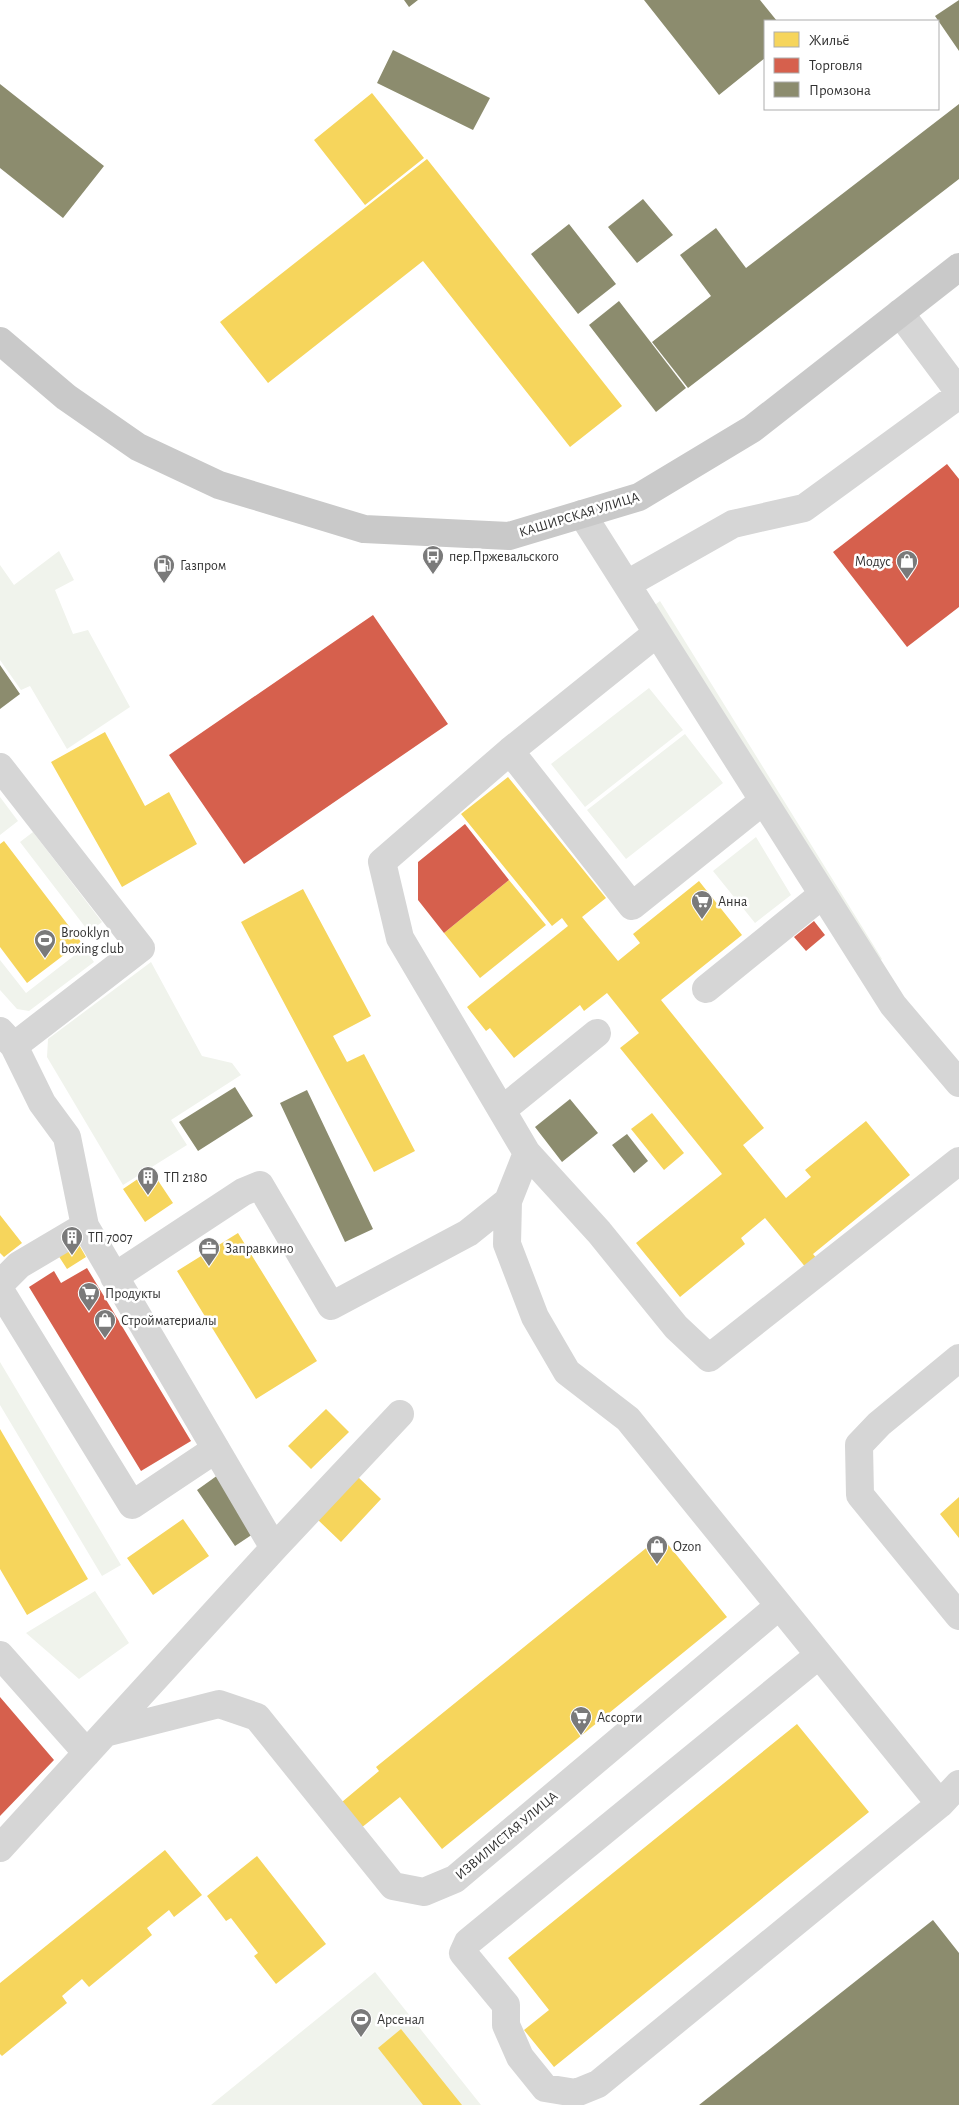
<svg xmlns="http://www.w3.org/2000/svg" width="959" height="2105" font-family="'Alegreya Sans',sans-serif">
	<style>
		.green { fill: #f0f3ec }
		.homes { fill: #f6d55c }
		.shops { fill: #d6604d }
		.industry { fill: #8c8c6e }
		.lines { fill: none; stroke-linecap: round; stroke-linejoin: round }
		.minor { stroke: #d6d6d6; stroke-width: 28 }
		.major { stroke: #c9c9c9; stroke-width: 28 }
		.labels { text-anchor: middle; stroke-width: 5; stroke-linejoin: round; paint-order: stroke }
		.street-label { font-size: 14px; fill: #323232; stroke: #fff }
		.poi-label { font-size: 14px; fill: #323232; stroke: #fff; text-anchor: start }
	</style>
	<rect width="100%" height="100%" fill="#fff"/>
	<path class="green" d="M59,551L74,580L55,590L73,634L88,630L130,707L67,749L30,686L21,690L0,660V565L14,585Z
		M660,601L882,959L874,966L648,610Z
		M649,688L683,730L585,807L551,764Z
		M685,734L723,783L626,859L587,810Z
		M0,797L18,821L0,835Z
		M33,832L102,922L89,932L20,842Z
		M756,837L791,895L755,923L713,871Z
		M84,948L94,962L29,1011L17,1009L0,990V960L26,993Z
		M151,962L202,1056L232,1063L241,1075L171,1120L187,1145L123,1185L47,1057L48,1039Z
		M0,1362L121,1565L102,1576L0,1405Z
		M95,1591L129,1643L79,1679L26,1633Z
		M375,1972L481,2105H211Z"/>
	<path class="homes" d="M372,93L424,158L365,205L314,140Z
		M427,159L622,406L570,447L423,261L268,383L220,322Z
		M105,732L145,806L169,792L197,844L122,887L51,762Z
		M508,777L606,898L582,917L618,961L640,943L633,934L699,881L742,935L661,1000L764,1128L743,1145L786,1198L811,1177L805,1170L866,1121L910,1175L813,1254L818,1260L807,1269L765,1218L741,1238L745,1244L680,1297L636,1243L722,1174L620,1048L639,1033L607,993L584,1011L580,1005L514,1058L490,1028L486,1031L467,1007L568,926L562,918L552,926L461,814Z
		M4,841L81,942L27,983L0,947V844Z
		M509,880L546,925L480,978L444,933Z
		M303,889L371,1016L333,1036L347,1062L364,1054L415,1151L374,1172L241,922Z
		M652,1113L684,1153L664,1170L631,1129Z
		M151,1170L173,1203L145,1222L123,1189Z
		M0,1215L22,1243L4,1257L0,1253Z
		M238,1233L317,1361L256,1399L177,1271Z
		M78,1243L86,1257L67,1269L58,1255Z
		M326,1409L349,1432L311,1469L288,1446Z
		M0,1429L88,1579L27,1615L0,1569Z
		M357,1476L381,1499L341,1542L317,1519Z
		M959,1497V1538L940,1514Z
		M183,1519L209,1556L153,1595L127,1558Z
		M661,1536L727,1617L442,1849L400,1797L356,1832L336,1807L379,1771L376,1767Z
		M797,1724L869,1812L554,2067L524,2030L549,2010L508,1958Z
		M165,1850L202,1895L174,1917L169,1910L147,1928L152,1935L89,1987L82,1979L62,1996L67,2003L2,2056L0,2054V1983Z
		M257,1856L326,1944L276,1984L254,1956L258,1953L231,1918L226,1921L207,1896Z
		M401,2029L462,2105H423L378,2048Z"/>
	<path class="shops" d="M947,464L959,479V607L907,647L833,552Z
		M373,615L448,724L244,864L169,755Z
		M465,824L509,880L444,933L418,900V862Z
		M814,921L825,935L806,951L794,937Z
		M87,1268L191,1441L141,1471L29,1287L54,1271L61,1283Z
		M0,1697L54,1760L0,1816Z"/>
	<path class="industry" d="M404,0H418L409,7Z
		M644,0H760L777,21H765V58L719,95Z
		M959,0V51L935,16Z
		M393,50L490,98L473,130L377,83Z
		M0,84L104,166L63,218L0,168Z
		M959,104V179L688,388L652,342L711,296L680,255L716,228L746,268Z
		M643,199L673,235L637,263L608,227Z
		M569,224L616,284L578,314L531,254Z
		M619,301L686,388L656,412L589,325Z
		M0,665L20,694L0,709Z
		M235,1087L253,1116L198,1151L179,1122Z
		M307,1090L373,1229L345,1242L280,1103Z
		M570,1099L598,1133L562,1162L535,1127Z
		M627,1134L648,1161L634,1173L612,1145Z
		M218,1475L256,1532L235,1546L197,1490Z
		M933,1920L959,1953V2105H699Z"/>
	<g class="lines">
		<path class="minor" d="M900,313L959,392
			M582,514L893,1005L959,1083
			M627,584L733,524L804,508L959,395
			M657,633L510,751L382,862L400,938L527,1153L599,1232L676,1327L709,1358L959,1161
			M510,751L632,906L763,801
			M0,767L141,948L14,1046
			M706,989L822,895
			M0,1031L14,1046L42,1103L67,1137L85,1226L274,1548
			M502,1110L597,1033
			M527,1153L508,1201L507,1244L535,1317L567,1372L628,1419L940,1804
			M114,1277L243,1192L260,1185L331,1306L468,1233L508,1201
			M0,1284L19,1265L85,1226
			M0,1290L132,1505L216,1449
			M959,1358L879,1424L859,1445L860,1495L959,1616
			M0,1655L87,1753
			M819,1655L468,1942L463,1953L506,2005V2025L520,2057L545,2088L576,2093L598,2084L940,1804L959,1784
			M105,1733L219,1704L257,1717L393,1886L424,1892L455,1879L779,1606
			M0,1848L274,1548L400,1414"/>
		<path class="major" d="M0,341L66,397L138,447L219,485L364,529L509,536L639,497L752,429L959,267"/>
	</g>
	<defs>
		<g id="bus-pin" transform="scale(1.125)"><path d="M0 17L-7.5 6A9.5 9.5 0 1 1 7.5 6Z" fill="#7a7a7a" stroke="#fff"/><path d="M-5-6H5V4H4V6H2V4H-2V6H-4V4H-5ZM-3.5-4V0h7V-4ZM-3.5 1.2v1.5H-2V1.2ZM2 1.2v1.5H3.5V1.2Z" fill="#fff"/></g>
		<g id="shop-pin" transform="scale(1.125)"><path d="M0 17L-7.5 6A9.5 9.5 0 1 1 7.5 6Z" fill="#7a7a7a" stroke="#fff"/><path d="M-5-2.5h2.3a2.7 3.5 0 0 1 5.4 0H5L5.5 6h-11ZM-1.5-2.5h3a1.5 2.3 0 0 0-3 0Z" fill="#fff"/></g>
		<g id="fuel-pin" transform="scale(1.125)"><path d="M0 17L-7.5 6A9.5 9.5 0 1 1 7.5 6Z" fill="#7a7a7a" stroke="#fff"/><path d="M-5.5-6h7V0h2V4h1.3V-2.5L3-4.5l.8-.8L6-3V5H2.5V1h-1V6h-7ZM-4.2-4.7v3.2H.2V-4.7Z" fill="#fff"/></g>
		<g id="supermarket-pin" transform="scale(1.125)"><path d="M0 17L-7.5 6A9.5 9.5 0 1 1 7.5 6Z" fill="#7a7a7a" stroke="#fff"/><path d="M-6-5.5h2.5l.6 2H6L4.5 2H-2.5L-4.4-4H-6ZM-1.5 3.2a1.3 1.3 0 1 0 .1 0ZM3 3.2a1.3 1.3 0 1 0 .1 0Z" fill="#fff"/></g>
		<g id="stadium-pin" transform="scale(1.125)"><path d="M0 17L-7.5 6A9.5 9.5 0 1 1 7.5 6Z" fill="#7a7a7a" stroke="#fff"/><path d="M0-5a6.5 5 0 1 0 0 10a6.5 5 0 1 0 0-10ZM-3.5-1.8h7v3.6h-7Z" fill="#fff"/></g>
		<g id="building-pin" transform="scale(1.125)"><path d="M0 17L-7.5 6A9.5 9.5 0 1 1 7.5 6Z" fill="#7a7a7a" stroke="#fff"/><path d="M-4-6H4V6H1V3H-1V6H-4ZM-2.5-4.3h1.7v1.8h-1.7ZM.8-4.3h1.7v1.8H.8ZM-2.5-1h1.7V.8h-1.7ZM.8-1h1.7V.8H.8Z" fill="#fff"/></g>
		<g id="office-pin" transform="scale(1.125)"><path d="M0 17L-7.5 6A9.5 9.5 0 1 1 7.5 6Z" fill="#7a7a7a" stroke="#fff"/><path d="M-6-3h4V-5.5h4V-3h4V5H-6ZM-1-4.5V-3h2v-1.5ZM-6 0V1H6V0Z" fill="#fff"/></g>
	</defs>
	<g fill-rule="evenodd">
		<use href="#bus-pin" x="433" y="556"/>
		<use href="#shop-pin" x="907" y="561"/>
		<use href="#fuel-pin" x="164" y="565"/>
		<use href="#supermarket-pin" x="702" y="901"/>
		<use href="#stadium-pin" x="45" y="940"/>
		<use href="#building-pin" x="148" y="1177"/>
		<use href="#building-pin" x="72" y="1237"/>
		<use href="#office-pin" x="209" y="1248"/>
		<use href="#supermarket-pin" x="89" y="1293"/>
		<use href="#shop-pin" x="105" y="1320"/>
		<use href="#shop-pin" x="657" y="1546"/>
		<use href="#supermarket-pin" x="581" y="1717"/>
		<use href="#stadium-pin" x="361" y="2019"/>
	</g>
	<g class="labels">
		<g class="street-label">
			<text transform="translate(579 514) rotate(-17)" y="5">КАШИРСКАЯ УЛИЦА</text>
			<text transform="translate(506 1835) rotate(-40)" y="5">ИЗВИЛИСТАЯ УЛИЦА</text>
		</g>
		<g class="poi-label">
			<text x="449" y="561">пер.Пржевальского</text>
			<text x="891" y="566" text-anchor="end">Модус</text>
			<text x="180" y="570">Газпром</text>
			<text x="718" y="906">Анна</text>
			<text x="61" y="937">Brooklyn<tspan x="61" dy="16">boxing club</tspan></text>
			<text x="164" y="1182">ТП 2180</text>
			<text x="88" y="1242">ТП 7007</text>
			<text x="225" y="1253">Заправкино</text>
			<text x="105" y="1298">Продукты</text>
			<text x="121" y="1325">Стройматериалы</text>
			<text x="673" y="1551">Ozon</text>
			<text x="597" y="1722">Ассорти</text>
			<text x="377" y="2024">Арсенал</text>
		</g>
	</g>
	<rect x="764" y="20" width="175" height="90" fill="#ffffff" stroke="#adadad"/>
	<rect x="774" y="32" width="25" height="15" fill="#f6d55c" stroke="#adadad"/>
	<text x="809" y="45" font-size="15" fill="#323232">Жильё</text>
	<rect x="774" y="58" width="25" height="15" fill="#d6604d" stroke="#adadad"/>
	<text x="809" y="70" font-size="15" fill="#323232">Торговля</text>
	<rect x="774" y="82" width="25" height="15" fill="#8c8c6e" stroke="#adadad"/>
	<text x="809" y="95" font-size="15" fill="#323232">Промзона</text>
</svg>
